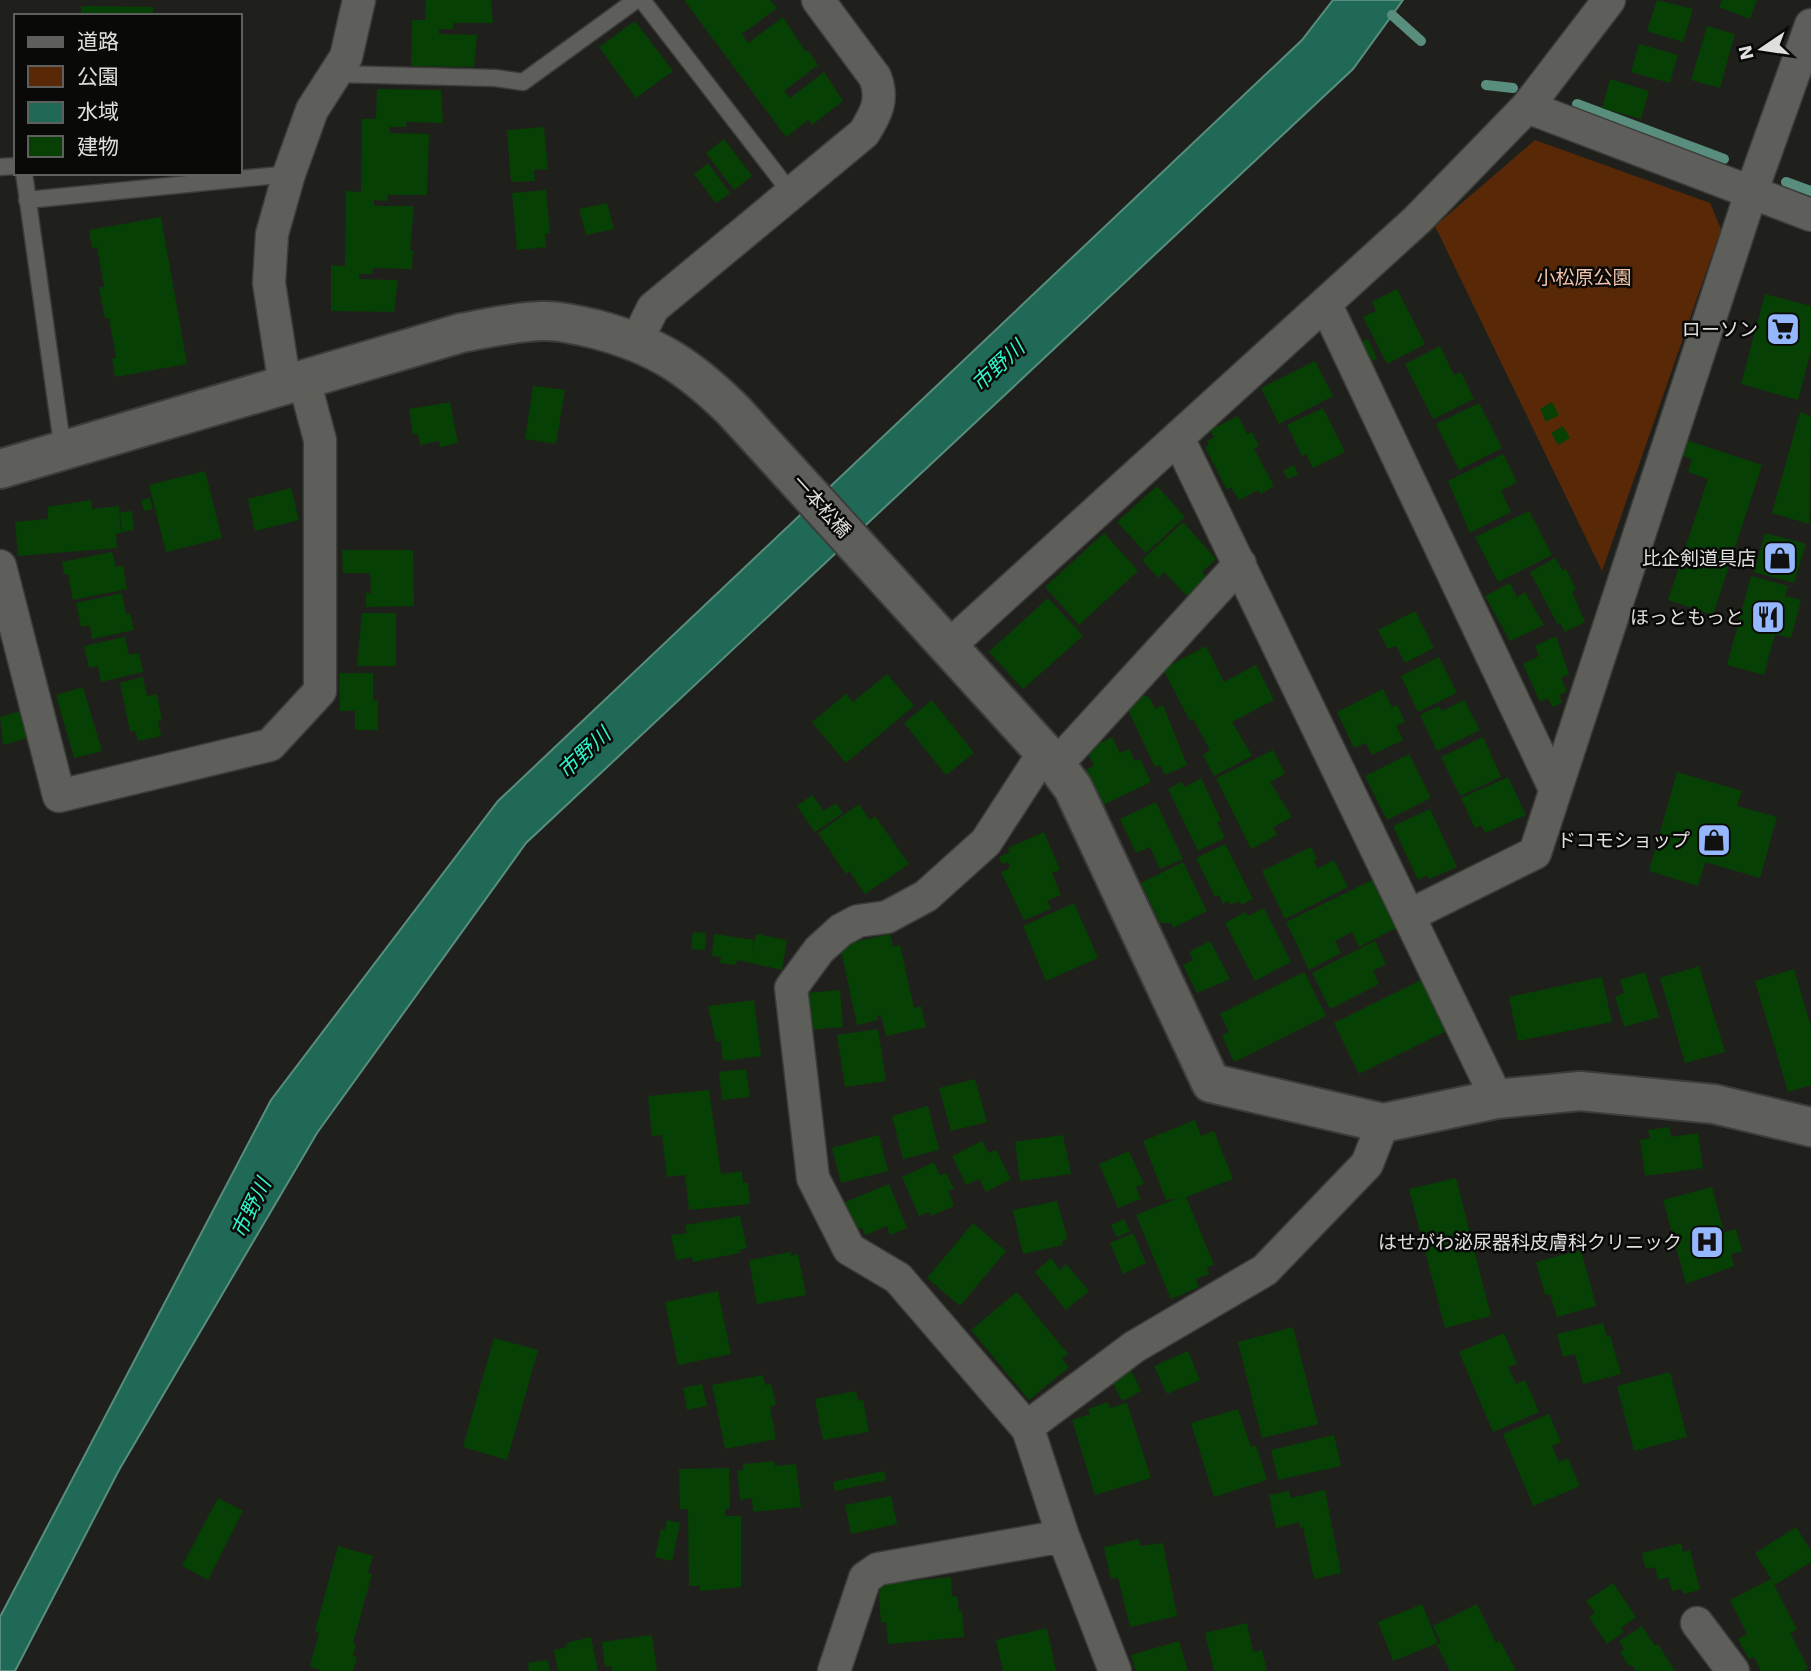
<svg xmlns="http://www.w3.org/2000/svg" width="1811" height="1671" font-family="'Work Sans','Noto Sans JP',sans-serif">
	<style>
		.green { fill: #592907 }
		.water { fill: #1f6956; stroke: #598d7e; stroke-width: 2 }
		.lines { fill: none; stroke-linecap: round; stroke-linejoin: round }
		.stream { stroke: #598d7e; stroke-width: 10 }
		.building { fill: #074005 }
		.service-casing { stroke: #3c3d3a; stroke-width: 19 }
		.minor-casing { stroke: #3c3d3a; stroke-width: 35 }
		.tertiary-casing { stroke: #3c3d3a; stroke-width: 42 }
		.service { stroke: #5e5f5a; stroke-width: 16 }
		.minor { stroke: #5e5f5a; stroke-width: 32 }
		.tertiary { stroke: #5e5f5a; stroke-width: 38 }
		.labels { text-anchor: middle; stroke-width: 5; stroke-linejoin: round; paint-order: stroke }
		.park-label { font-size: 19px; fill: #f2c3a9; stroke: #090908 }
		.poi-label { font-size: 19px; fill: #dfe0dd; stroke: #090908; text-anchor: end }
		.street-label { font-size: 19px; fill: #dfe0dd; stroke: #090908 }
		.water-label { font-size: 21px; font-style: italic; fill: #2ff5c9; stroke: #090908 }
	</style>
	<rect width="100%" height="100%" fill="#1f201b"/>
	<path class="green" d="M1535,140L1710,203L1721,229L1602,571L1435,226Z"/>
	<path class="water" d="M1333,0H1403L1353,69L526,843L317,1133L119,1470L15,1671H0V1617L271,1100L498,801L1302,40Z"/>
	<g class="lines">
		<path class="stream" d="M1392,15L1421,41
			M1486,85L1513,88
			M1577,104L1724,159
			M1786,182L1811,191"/>
	</g>
	<path class="building" d="M426,0H491L493,23H453V29H439V34L477,35L474,67L411,66L412,20H425Z
		M684,0H770L777,8L742,34L748,43L783,17L806,52L808,50L818,65L784,91L790,98L824,72L843,101L812,125L808,120L786,137Z
		M1657,0L1693,9L1683,42L1647,31Z
		M1722,0H1757L1750,19L1719,7Z
		M81,6L153,7V16H81Z
		M635,21L673,71L636,98L599,47Z
		M1707,26L1735,34L1720,88L1691,80Z
		M1639,44L1678,55L1670,83L1631,72Z
		M1610,79L1649,91L1641,119L1602,108Z
		M377,89L441,90L443,123L406,122V127H389L390,133L429,134L427,195H388L387,201L374,200V206H414L410,251L413,250L412,269L373,268L372,274H359V279L398,280L394,312L331,311V265L345,266L346,191L361,192L362,119H376Z
		M544,127L548,169L534,170L535,181L511,182L507,130Z
		M724,139L752,176L734,190L706,153Z
		M708,163L730,193L716,203L694,174Z
		M546,190L550,233L545,234L546,247L517,250L512,193Z
		M607,203L614,229L586,235L579,209Z
		M161,217L187,364L115,377L112,359L116,358L109,318L105,319L99,287H104L97,247L92,248L89,230Z
		M1397,289L1425,344L1387,364L1363,317L1376,311L1372,302Z
		M1765,294L1811,306V351L1798,400L1741,384Z
		M1368,339L1377,359L1370,362L1361,342Z
		M1440,346L1454,375L1461,372L1474,399L1433,419L1405,364Z
		M1315,361L1333,396L1279,424L1261,388Z
		M533,386L565,390L556,444L525,439Z
		M450,402L458,443L440,447L439,441L420,445L418,434H413L409,409Z
		M1552,402L1559,415L1546,422L1540,409Z
		M1479,403L1502,448L1459,470L1436,424Z
		M1323,408L1345,452L1313,468L1306,454L1302,456L1287,425Z
		M1800,412L1811,416L1809,524L1772,513Z
		M1238,416L1247,434L1252,432L1259,446L1254,449L1274,486L1261,494L1258,490L1239,500L1231,487L1227,490L1205,447L1209,445L1207,441L1214,437L1210,430Z
		M1563,426L1570,438L1558,445L1551,433Z
		M1683,439L1762,465L1713,615L1668,600L1708,479L1688,472L1692,459L1678,454Z
		M1503,454L1517,482L1501,491L1511,512L1470,533L1448,481Z
		M1294,465L1298,474L1288,479L1283,471Z
		M205,471L222,538L166,552L149,485Z
		M1157,486L1185,517L1146,553L1117,522Z
		M291,488L299,520L255,531L248,499Z
		M150,498L153,509L144,511L141,500Z
		M91,500L92,509L119,506L121,533L116,534L117,548L18,556L15,522L48,519V507Z
		M132,511L134,530L122,532L120,512Z
		M1529,511L1552,555L1498,582L1475,537Z
		M1183,522L1216,559L1202,572L1208,579L1188,597L1164,572L1158,578L1142,560Z
		M1104,533L1138,571L1079,625L1045,587Z
		M1765,533L1806,544L1794,583L1754,572Z
		M342,550H413L414,606L366,607V593H371L370,573H343Z
		M112,552L116,567L123,566L127,589L73,600L68,574H64L62,562Z
		M1555,558L1563,571L1566,569L1576,589L1572,592L1585,622L1565,632L1560,623L1558,625L1530,572Z
		M1751,576L1788,586L1785,596L1801,600L1791,638L1775,634L1764,675L1727,665Z
		M1510,583L1517,597L1525,592L1544,625L1510,641L1485,596Z
		M122,593L126,614L130,613L134,630L92,639L90,625L81,627L76,603Z
		M1048,598L1083,636L1023,689L989,652Z
		M1415,611L1434,648L1405,663L1396,646L1388,649L1378,630Z
		M362,613H396V666H357Z
		M1556,636L1569,674L1561,678L1567,691L1559,695L1562,703L1552,707L1548,698L1540,702L1523,664L1539,656L1535,646Z
		M125,637L129,655L139,653L143,672L101,682L98,666L89,668L84,646Z
		M1206,646L1224,682L1256,665L1274,700L1232,722L1252,756L1214,776L1203,755L1210,750L1193,719L1190,721L1163,669Z
		M1439,657L1457,693L1418,712L1401,676Z
		M339,673H373V701L378,700V730H355V711H340Z
		M887,674L914,706L846,763L812,722L846,694L853,702Z
		M143,677L147,696L157,694L162,721H158L161,736L138,741L135,731H130L120,683Z
		M83,687L102,751L74,758L56,695Z
		M1383,689L1392,707L1397,705L1405,722L1396,726L1403,740L1372,755L1366,743L1354,748L1337,712Z
		M1142,695L1149,697L1155,709L1163,705L1187,765L1165,775L1160,765L1155,767L1127,708Z
		M932,700L974,753L946,775L904,723Z
		M1464,700L1480,730L1437,751L1420,715L1439,706L1442,711Z
		M24,710L31,737L3,745L0,717Z
		M1112,737L1120,753L1129,749L1135,761L1140,759L1151,782L1103,805L1085,770L1094,766L1086,750Z
		M1483,737L1501,777L1460,796L1441,757Z
		M1273,750L1285,774L1270,782L1292,817L1273,827L1277,835L1251,849L1216,778Z
		M1409,754L1431,798L1387,820L1365,776Z
		M1677,772L1742,791L1737,806L1777,817L1760,878L1705,862L1698,886L1649,871Z
		M1508,777L1526,815L1485,833L1481,825L1475,828L1461,798Z
		M1201,778L1221,820L1217,823L1225,838L1198,851L1168,789L1182,782L1185,787Z
		M812,795L824,811L836,803L843,813L815,832L797,806Z
		M1156,802L1183,859L1160,869L1150,847L1136,853L1120,819Z
		M859,804L870,820L875,816L909,864L865,894L849,871L846,874L818,833Z
		M1430,809L1457,867L1429,879L1427,875L1418,880L1393,826Z
		M1044,832L1060,870L1052,873L1061,895L1047,901L1051,909L1024,920L1001,872L1010,868L1008,862L1002,864L999,857L1010,852L1008,848Z
		M1225,844L1253,899L1241,905L1240,901L1230,905L1228,901L1223,904L1219,895L1215,897L1196,858Z
		M1311,847L1317,859L1314,861L1317,869L1334,860L1348,887L1285,919L1262,871Z
		M1183,862L1207,911L1173,928L1171,923H1160L1141,883Z
		M1372,880L1396,928L1359,947L1352,932L1335,941L1341,953L1309,970L1286,922Z
		M1074,903L1098,958L1046,981L1023,926Z
		M1264,908L1291,962L1255,981L1225,923L1245,912L1248,916Z
		M693,932L706,933L705,950L691,949Z
		M714,934L754,940L752,954L756,934L787,940L782,970L737,960L736,965L720,963L721,957L712,956Z
		M890,934L893,947L900,945L914,1008L921,1006L926,1027L886,1036L881,1015L877,1016L878,1020L857,1025L840,945Z
		M1210,941L1230,979L1197,993L1183,965L1193,960L1189,952Z
		M1375,941L1386,964L1373,971L1379,984L1330,1009L1312,973Z
		M1699,966L1725,1052L1685,1063L1660,978Z
		M1794,969L1811,1027V1085L1788,1092L1755,981Z
		M1304,972L1326,1016L1234,1062L1222,1036L1229,1032L1220,1014Z
		M1645,972L1659,1017L1624,1027L1615,997L1624,993L1620,980Z
		M1602,977L1612,1022L1518,1041L1509,997Z
		M1421,980L1446,1031L1359,1074L1334,1023Z
		M840,990L843,1027L809,1030L806,993Z
		M754,1000L761,1056L723,1061L721,1041L716,1042L708,1006Z
		M878,1029L886,1081L845,1087L837,1035Z
		M746,1069L750,1097L722,1100L719,1072Z
		M975,1079L987,1122L951,1131L939,1088Z
		M709,1090L721,1174L742,1171L743,1183H748L750,1204L689,1210L685,1175L667,1177L662,1135L652,1136L648,1096Z
		M928,1106L939,1150L903,1159L892,1116Z
		M1195,1120L1201,1136L1214,1131L1233,1179L1186,1197L1214,1265L1207,1267L1209,1274L1196,1279L1199,1287L1171,1299L1136,1215L1178,1198L1166,1200L1143,1141Z
		M1669,1127L1671,1137L1698,1133L1703,1168L1645,1176L1640,1140L1650,1138L1648,1130Z
		M879,1135L888,1171L841,1183L832,1148Z
		M1063,1135L1071,1174L1020,1181L1015,1142Z
		M982,1141L989,1153L996,1150L1011,1179L986,1192L979,1179L966,1185L952,1156Z
		M1129,1151L1144,1184L1136,1187L1141,1199L1118,1208L1099,1164Z
		M934,1162L940,1175L946,1173L954,1189L948,1191L954,1206L931,1216L929,1212L919,1216L902,1177Z
		M1456,1178L1491,1316L1445,1328L1409,1189Z
		M889,1184L907,1228L890,1235L887,1226L865,1235L862,1228L855,1231L843,1203Z
		M1712,1187L1724,1232L1736,1229L1742,1251L1731,1254L1734,1266L1686,1284L1663,1200Z
		M1057,1201L1068,1239L1062,1241L1063,1245L1023,1254L1013,1210Z
		M740,1216L747,1248L739,1250L740,1253L693,1262L692,1257L676,1260L671,1235L687,1233L685,1225Z
		M1124,1219L1130,1231L1117,1237L1111,1225Z
		M973,1223L1006,1251L960,1306L927,1278Z
		M1133,1233L1146,1263L1123,1274L1110,1243Z
		M1581,1250L1596,1306L1557,1317L1550,1294L1545,1295L1536,1262Z
		M791,1252V1256L798,1254L806,1295L757,1304L749,1260Z
		M1051,1258L1060,1270L1066,1264L1089,1291L1066,1310L1035,1272Z
		M718,1291L731,1354L678,1365L665,1302Z
		M1017,1292L1068,1354L1062,1359L1069,1367L1029,1400L971,1330Z
		M1603,1323L1607,1337L1610,1335L1621,1374L1583,1384L1575,1354L1563,1357L1557,1334Z
		M1293,1327L1318,1424L1262,1438L1238,1342Z
		M1504,1333L1517,1364L1508,1367L1516,1384L1525,1380L1539,1412L1493,1432L1459,1352Z
		M494,1338L538,1350L507,1460L463,1447Z
		M1188,1351L1200,1380L1167,1394L1154,1366Z
		M1130,1369L1141,1391L1122,1401L1111,1379Z
		M1670,1372L1687,1437L1634,1451L1617,1386Z
		M763,1375L765,1385L771,1384L776,1405L770,1407L776,1439L725,1449L712,1385Z
		M702,1384L707,1406L687,1410L683,1388Z
		M856,1391L858,1401L863,1400L869,1432L823,1440L815,1399Z
		M1108,1402L1110,1408L1127,1403L1151,1478L1095,1495L1072,1420L1090,1414L1088,1409Z
		M1238,1409L1251,1447L1256,1445L1267,1480L1214,1497L1191,1423Z
		M1549,1414L1561,1442L1552,1446L1559,1462L1568,1458L1580,1486L1533,1506L1503,1434Z
		M1334,1435L1341,1466L1278,1480L1271,1450Z
		M774,1461L775,1466L796,1464L801,1507L753,1512L752,1498L740,1500L737,1471L743,1470V1464Z
		M729,1468L730,1509H725V1516H741V1587L700,1591V1586H689L688,1509H680L679,1469Z
		M884,1471L886,1480L835,1491L833,1482Z
		M1325,1490L1341,1573L1314,1579L1303,1527L1300,1528L1299,1522L1276,1528L1269,1495L1289,1491L1291,1498Z
		M891,1496L897,1524L851,1534L845,1505Z
		M218,1498L243,1511L208,1580L182,1566Z
		M667,1520L680,1523L672,1561L655,1557L661,1529L665,1530Z
		M1796,1527L1811,1551V1562L1775,1585L1755,1553Z
		M1139,1539L1140,1546L1163,1543L1177,1616L1130,1627L1118,1578L1111,1579L1104,1547Z
		M1681,1543L1683,1552L1690,1550L1700,1590L1683,1594L1682,1589L1672,1591L1668,1577L1658,1580L1655,1567L1646,1569L1642,1553Z
		M338,1546L373,1556L368,1573L372,1574L353,1643L356,1644L353,1656L357,1657L353,1671H321L310,1666L319,1633L315,1631Z
		M951,1577L952,1597L957,1596L959,1611H962L964,1637L888,1644L886,1622L881,1623L878,1584Z
		M1771,1579L1797,1630L1790,1633L1808,1668L1803,1671H1761L1754,1657L1749,1659L1738,1639L1747,1634L1730,1600Z
		M1613,1583L1636,1617L1621,1628L1624,1632L1607,1644L1589,1617L1595,1613L1586,1601Z
		M1422,1604L1438,1643L1393,1661L1378,1622Z
		M1477,1604L1496,1643L1500,1641L1516,1671H1450L1437,1645L1441,1643L1433,1626Z
		M1247,1623L1253,1652L1262,1650L1267,1671H1214L1205,1633Z
		M1642,1626L1655,1646L1658,1644L1675,1671H1636L1632,1665L1629,1666L1620,1652L1624,1649L1619,1641Z
		M1047,1628L1056,1671H1003L996,1640Z
		M652,1635L657,1671H612L611,1666L605,1667L602,1642Z
		M591,1637L598,1671H558L554,1650L567,1647L566,1643Z
		M1179,1641L1188,1671H1136L1131,1655Z
		M548,1660L550,1671H529L528,1663Z"/>
	<g class="lines">
		<g class="service-casing">
			<path id="service" d="M642,0L791,193
				M336,74L495,78L523,82L636,0
				M0,167L16,166
				M24,173L63,451
				M27,200L289,174"/>
		</g>
		<g class="minor-casing">
			<path id="minor" d="M1527,107L1811,215
				M1326,305L1555,789
				M637,340L653,308L864,133C876,114 884,99 875,77L818,0
				M285,386L269,283L272,234L289,174L312,110L346,57L359,0
				M1178,438L1497,1099
				M0,566L59,796L270,745L320,691V440L304,380
				M950,645L1417,220L1527,107L1609,0
				M1045,751L986,842L926,896L887,917L858,921L841,930L819,950L791,988L813,1178L849,1249L898,1278L1028,1429L1063,1536L1115,1671
				M1056,765L1240,564
				M1410,915L1535,853L1751,193L1811,25
				M1027,1427L1134,1347L1265,1270L1367,1164L1383,1123
				M1697,1623L1733,1671
				M834,1671L865,1578L878,1569L1063,1536"/>
		</g>
		<g class="tertiary-casing">
			<path id="tertiary" d="M0,469L461,333C488,328 514,322 541,321C558,320 579,325 595,329C656,345 688,366 733,410L1056,765L1073,788L1211,1083L1383,1123L1497,1099L1580,1091L1714,1104L1811,1127"/>
		</g>
		<use href="#service" class="service"/>
		<use href="#minor" class="minor"/>
		<use href="#tertiary" class="tertiary"/>
	</g>
	<defs>
		<g id="supermarket-square" transform="scale(1.75)"><rect x="-9" y="-9" width="18" height="18" rx="4" fill="#94b7fd" stroke="#090908"/><path d="M-6-5.5h2.5l.6 2H6L4.5 2H-2.5L-4.4-4H-6ZM-1.5 3.2a1.3 1.3 0 1 0 .1 0ZM3 3.2a1.3 1.3 0 1 0 .1 0Z" fill="#111"/></g>
		<g id="shop-square" transform="scale(1.75)"><rect x="-9" y="-9" width="18" height="18" rx="4" fill="#94b7fd" stroke="#090908"/><path d="M-5-2.5h2.3a2.7 3.5 0 0 1 5.4 0H5L5.5 6h-11ZM-1.5-2.5h3a1.5 2.3 0 0 0-3 0Z" fill="#111"/></g>
		<g id="restaurant-square" transform="scale(1.75)"><rect x="-9" y="-9" width="18" height="18" rx="4" fill="#94b7fd" stroke="#090908"/><path d="M-5-6h1v4h1v-4h1v4h1v-4h1v5L-1.5 .5V6h-2V.5L-5-1ZM5-6V6H3V1.5H1.5Q1.5-4 5-6Z" fill="#111"/></g>
		<g id="hospital-square" transform="scale(1.75)"><rect x="-9" y="-9" width="18" height="18" rx="4" fill="#94b7fd" stroke="#090908"/><path d="M-5-5h3v3.5h4V-5h3V5h-3V1.5h-4V5h-3Z" fill="#111"/></g>
	</defs>
	<g fill-rule="evenodd">
		<use href="#supermarket-square" x="1783" y="329"/>
		<use href="#shop-square" x="1780" y="558"/>
		<use href="#restaurant-square" x="1768" y="617"/>
		<use href="#shop-square" x="1714" y="840"/>
		<use href="#hospital-square" x="1707" y="1242"/>
	</g>
	<g class="labels">
		<g class="park-label">
			<text x="1584" y="284">小松原公園</text>
		</g>
		<g class="poi-label">
			<text x="1758" y="336">ローソン</text>
			<text x="1756" y="565">比企剣道具店</text>
			<text x="1744" y="624">ほっともっと</text>
			<text x="1690" y="847">ドコモショップ</text>
			<text x="1682" y="1249">はせがわ泌尿器科皮膚科クリニック</text>
		</g>
		<g class="street-label">
			<text transform="translate(822 506) rotate(48)" y="7">一本松橋</text>
		</g>
		<g class="water-label">
			<text transform="translate(998 366) rotate(-43)" y="7">市野川</text>
			<text transform="translate(584 753) rotate(-43)" y="7">市野川</text>
			<text transform="translate(251 1208) rotate(-64)" y="7">市野川</text>
		</g>
	</g>
	<rect x="14" y="14" width="228" height="161" fill="#090908" stroke="#5f5f5d" stroke-width="2"/>
	<rect x="28" y="37" width="35" height="10" fill="#5e5f5a" stroke="#5f5f5d" stroke-width="2"/>
	<text x="77" y="49" font-size="21" fill="#dfe0dd">道路</text>
	<rect x="28" y="66" width="35" height="21" fill="#592907" stroke="#5f5f5d" stroke-width="2"/>
	<text x="77" y="84" font-size="21" fill="#dfe0dd">公園</text>
	<rect x="28" y="102" width="35" height="21" fill="#1f6956" stroke="#5f5f5d" stroke-width="2"/>
	<text x="77" y="119" font-size="21" fill="#dfe0dd">水域</text>
	<rect x="28" y="136" width="35" height="21" fill="#074005" stroke="#5f5f5d" stroke-width="2"/>
	<text x="77" y="154" font-size="21" fill="#dfe0dd">建物</text>
	<g transform="translate(1762 49) rotate(257)" stroke="#090908" stroke-width="5" paint-order="stroke">
	<path d="M0-5L12 26L0 18L-12 26Z" fill="#dfe0dd"/>
	<text y="-10" font-size="19" font-weight="bold" text-anchor="middle" fill="#dfe0dd">N</text>
	</g>
</svg>
